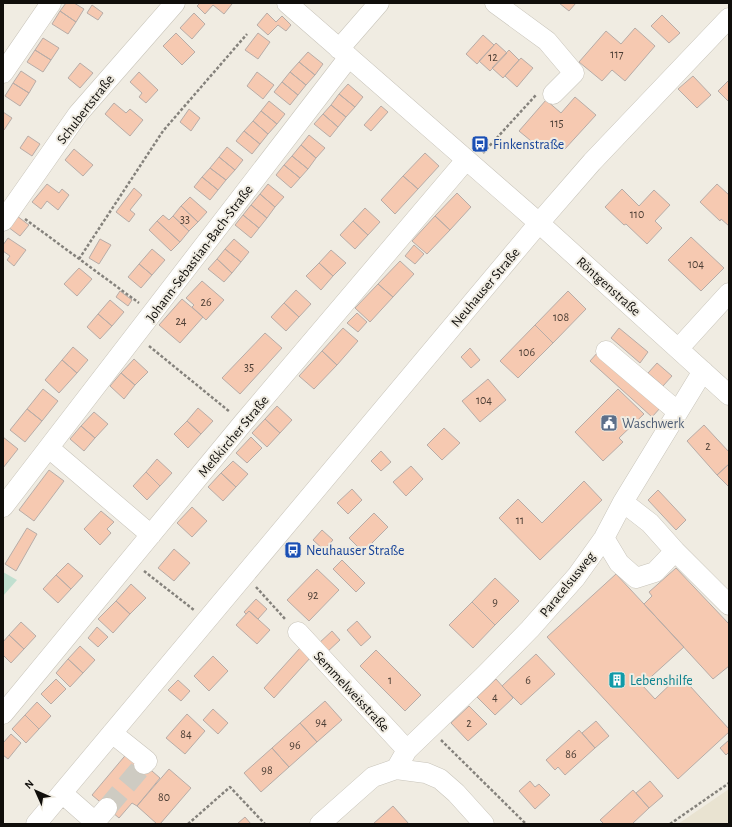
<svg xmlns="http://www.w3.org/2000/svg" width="732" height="827" font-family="'Alegreya Sans',sans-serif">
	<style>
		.built { fill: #e9e3d1 }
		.green { fill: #c0dfcf }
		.building { fill: #f6c9b1; stroke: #b7aca7 }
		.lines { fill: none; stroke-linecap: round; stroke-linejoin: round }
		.minor-tunnel { stroke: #cecbc2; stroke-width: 20; stroke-dasharray: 20 10; stroke-linecap: butt }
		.minor-casing { stroke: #c8c4ba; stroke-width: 21 }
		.path { stroke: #85827c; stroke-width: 2.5; stroke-dasharray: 3 2; stroke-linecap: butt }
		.minor { stroke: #fff; stroke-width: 20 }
		.labels { text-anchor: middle; stroke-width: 4; stroke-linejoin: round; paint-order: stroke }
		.number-label { font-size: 12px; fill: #4a3d34 }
		.street-label { font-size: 14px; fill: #100e0b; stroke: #f0ece2 }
		.transit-label { font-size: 14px; fill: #164399; stroke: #f0ece2; text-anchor: start }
		.service-label { font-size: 14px; fill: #4e5e75; stroke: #f0ece2; text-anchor: start }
		.culture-label { font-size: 14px; fill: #0d838f; stroke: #f0ece2; text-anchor: start }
	</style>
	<rect width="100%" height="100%" fill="#f0ece2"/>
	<path class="built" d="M729,789V824H678Z"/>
	<path class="green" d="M3,572L17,580L3,596Z"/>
	<path class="building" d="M66,3H74L84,9L76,22L60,11Z
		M200,3H231L232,4L224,14L213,5L205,14L197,6Z
		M559,3H576L569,11Z
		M92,5L103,13L98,20L87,13Z
		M60,11L76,22L68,34L52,24Z
		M194,13L205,24L192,39L180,28Z
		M267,13L276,22L282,16L291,25L286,31L278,25L268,35L257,25Z
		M662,15L680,33L669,43L651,26Z
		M635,28L655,46L625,81L612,70L602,81L579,62L606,31L621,44Z
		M176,33L195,52L182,65L163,46Z
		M258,33L270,42L258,59L245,50Z
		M483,35L494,45L477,64L466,54Z
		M43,38L59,48L51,60L35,50Z
		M496,43L507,53L490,71L479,61Z
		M35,50L51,60L43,72L27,62Z
		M509,50L519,60L503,78L492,68Z
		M308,52L323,64L315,75L299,62Z
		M521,58L533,68L517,87L505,76Z
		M299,62L315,75L306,85L290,72Z
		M80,63L93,73L80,88L68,78Z
		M21,71L36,81L29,93L13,83Z
		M139,72L158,90L146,103L139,97L142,93L130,82Z
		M257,72L274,85L263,99L247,86Z
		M290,72L306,85L298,95L282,82Z
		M693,76L711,95L697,108L678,89Z
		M729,80V102L718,91Z
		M282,82L298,95L290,105L274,92Z
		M13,83L29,93L20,106L5,96Z
		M348,84L363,97L355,107L339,94Z
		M339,94L355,107L346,117L331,105Z
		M575,97L596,115L564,150L552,139L542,150L519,131L546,100L561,113Z
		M269,101L285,114L277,124L261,111Z
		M114,103L126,113L130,109L143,120L130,136L105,114Z
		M331,105L346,117L338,127L323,114Z
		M381,106L388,112L371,131L364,125Z
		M189,109L200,118L191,131L180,122Z
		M261,111L277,124L268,134L253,121Z
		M3,112L12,118L4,130H3Z
		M323,114L338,127L330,137L314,124Z
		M253,121L268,134L260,144L244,131Z
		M244,131L260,144L252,154L236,141Z
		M309,135L325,148L316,158L301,145Z
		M28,136L40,144L32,156L20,148Z
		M301,145L316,158L308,169L292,156Z
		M227,147L243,160L235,170L219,157Z
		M74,149L93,165L83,176L65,160Z
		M425,153L439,166L418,189L403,176Z
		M292,156L308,169L300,178L284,165Z
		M219,157L235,170L226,180L210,168Z
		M284,165L300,178L291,188L276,175Z
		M210,168L226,180L218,190L202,177Z
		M403,176L418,189L395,214L381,200Z
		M202,177L218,190L210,200L194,187Z
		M47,184L59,193L62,189L69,195L58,210L47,201L41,209L32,202Z
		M268,184L284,197L275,207L260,194Z
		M717,184L729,195V226L721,219L720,221L700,202Z
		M134,188L142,195L130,210L135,214L129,222L116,212Z
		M622,189L639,206L654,190L670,205L655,221L662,228L647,244L626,224L624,225L605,207Z
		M457,193L471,207L450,230L435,216Z
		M260,194L275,207L267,218L251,205Z
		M190,197L207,212L198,222L181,206Z
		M251,205L267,218L259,228L243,215Z
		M181,206L198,222L189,231L173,216Z
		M365,208L380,222L368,235L353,221Z
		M163,215L169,220L173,216L189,231L180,242L157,221Z
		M243,215L259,228L251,238L235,225Z
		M17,216L29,225L20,236L8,227Z
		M435,216L450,230L427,254L412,241Z
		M157,221L180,242L171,251L149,230Z
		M353,221L368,235L355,249L340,235Z
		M691,237L724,268L701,291L668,260Z
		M8,238L26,250L14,266L7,260L10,256L3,251V245Z
		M100,239L111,245L99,264L89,258Z
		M234,239L249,252L241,262L225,249Z
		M414,245L424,254L415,264L405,256Z
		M152,249L165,260L152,275L139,264Z
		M225,249L241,262L232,273L217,259Z
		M331,250L346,263L333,276L319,263Z
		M217,259L232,273L224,282L208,269Z
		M400,261L414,274L393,297L378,284Z
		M319,263L333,276L321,290L306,276Z
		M139,264L152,275L141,288L128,277Z
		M79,268L92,279L77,296L64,284Z
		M202,281L224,300L206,320L192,307L194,305L186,298Z
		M378,284L393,297L370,322L355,308Z
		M296,290L311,304L299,317L284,303Z
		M120,291L132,300L128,306L116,297Z
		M568,291L586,309L553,343L535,325Z
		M182,299L203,317L180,343L159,325Z
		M110,300L124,312L112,326L98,314Z
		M284,303L299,317L286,331L271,317Z
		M357,313L367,322L358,332L347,323Z
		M98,314L112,326L100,339L87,327Z
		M535,325L553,343L518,378L500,361Z
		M343,328L358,341L337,365L322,351Z
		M619,328L648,352L640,363L611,338Z
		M265,333L282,348L240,394L222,378Z
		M73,347L88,360L77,373L62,360Z
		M470,348L480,360L471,368L461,357Z
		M322,351L337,365L314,389L299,376Z
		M598,352L661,407L652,417L590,361Z
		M134,359L148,372L135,385L121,373Z
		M62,360L77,373L59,393L45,380Z
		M657,363L672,376L663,386L648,373Z
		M121,373L135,385L124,399L110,386Z
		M488,379L506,400L480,422L462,401Z
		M43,389L58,401L42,421L27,409Z
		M618,389L644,414L619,438L623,442L603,461L575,432Z
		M277,406L292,420L280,433L265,419Z
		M198,408L213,421L201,434L187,421Z
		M27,409L42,421L25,442L10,430Z
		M94,412L108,424L95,438L81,426Z
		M265,419L280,433L267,447L252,433Z
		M187,421L201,434L188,448L174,434Z
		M704,425L729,452V464L717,475L687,441Z
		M81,426L95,438L84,451L70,439Z
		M444,428L460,443L442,460L427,445Z
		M3,437L18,449L3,468Z
		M251,437L262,448L247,463L236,453Z
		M381,451L391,462L381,471L371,461Z
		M157,459L172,473L160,486L146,472Z
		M233,461L248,474L236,487L221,473Z
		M729,464V487L717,475Z
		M411,466L423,479L406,496L393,482Z
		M49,470L64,481L34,521L19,510Z
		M146,472L160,486L147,500L133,486Z
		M221,473L236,487L223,501L208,487Z
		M584,481L602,500L540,560L499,518L518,499L542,523Z
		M352,489L362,500L348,514L337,503Z
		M658,490L686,520L676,530L648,500Z
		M192,507L207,521L192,537L177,523Z
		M101,511L114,522L107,529L111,533L100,545L84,529Z
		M374,513L388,527L363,552L349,538Z
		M27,528L37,534L16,571L5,564Z
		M322,530L333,540L324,550L313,540Z
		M174,549L190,563L174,581L158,568Z
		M342,560L365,583L356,592L333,569Z
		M68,563L83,576L71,589L56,575Z
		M676,568L729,624V666L713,679L644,604L652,596L649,592Z
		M317,569L339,590L309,621L287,600Z
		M616,574L684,647L642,685L655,699L680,675L729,729V732L678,779L547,637Z
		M56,575L71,589L58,603L43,589Z
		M495,578L519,601L495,625L472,602Z
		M131,584L146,598L130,614L116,601Z
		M256,599L267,609L258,619L249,611L246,614L244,612Z
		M116,601L130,614L113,633L98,619Z
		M472,602L495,625L473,648L449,625Z
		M249,611L270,630L257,644L236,625Z
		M357,621L371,637L361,646L347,630Z
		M21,622L36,636L24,649L9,635Z
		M97,627L108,637L98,647L88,638Z
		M332,631L340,640L326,653L318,644Z
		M9,635L24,649L11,663L3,655V642Z
		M80,646L95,660L83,673L68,659Z
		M300,648L311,657L274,698L264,688Z
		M376,650L421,695L405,711L360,666Z
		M536,654L555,674L521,705L502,686Z
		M213,656L228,671L209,691L194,676Z
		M68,659L83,673L70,687L56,673Z
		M56,679L66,689L51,704L41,694Z
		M496,679L513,698L495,715L477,697Z
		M178,680L190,691L181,701L168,690Z
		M325,701L342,720L317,742L300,723Z
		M37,702L51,716L39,729L25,715Z
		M469,706L487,724L468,741L451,723Z
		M213,709L228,723L218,734L203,720Z
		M187,714L205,731L185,754L166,738Z
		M25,715L39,729L26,743L12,729Z
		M596,721L609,736L595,748L582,733Z
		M300,723L317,742L289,767L272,748Z
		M579,730L595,748L565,775L558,767L555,770L546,760Z
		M11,734L21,743L8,759L3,755V743Z
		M729,740V752L726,755L720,748Z
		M272,748L289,767L261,792L244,773Z
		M129,751L160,778L137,806L132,803L119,818L92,795Z
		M169,769L191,788L160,824H157L137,806Z
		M530,781L535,787L539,784L550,795L535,809L519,791Z
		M650,781L663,796L649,808L636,793Z
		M633,790L649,808L632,824H604L600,820Z
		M393,806L409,824H373Z
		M245,817L251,824H237Z"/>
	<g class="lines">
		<path class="minor-tunnel" d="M107,808L144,764"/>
		<g class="minor-casing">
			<path id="minor" d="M287,3L539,223L729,395
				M495,3L547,41L574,73L553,94
				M339,49L379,3
				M3,73L51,3
				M3,221L78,114L175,3
				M679,348L729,293
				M606,351L678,412
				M49,448L151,535
				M3,507L349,57
				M604,538L619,563L636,578L655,572L675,551L650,523L623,502
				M675,551L729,605
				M298,632L407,750
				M3,714L243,423L466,160
				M112,733L147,761L144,764
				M396,769L407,750L484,676L530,629L576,577L604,538L623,502L703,371
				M62,793L95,822L107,808
				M36,824L539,223L592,162L729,18
				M320,824L373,777L396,769L426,773L440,779L456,793L484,824"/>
		</g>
		<path class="path" d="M483,153L536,95
			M25,219L139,303
			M79,259L163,131L247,34
			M149,346L230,412
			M144,571L194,610
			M256,587L286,620
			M441,740L526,824
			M188,824L230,787L265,824
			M670,824L729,783"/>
		<use href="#minor" class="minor"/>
	</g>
	<defs>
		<g id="bus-square" transform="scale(0.9)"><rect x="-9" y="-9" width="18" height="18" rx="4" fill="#1a4fb4" stroke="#f0ece2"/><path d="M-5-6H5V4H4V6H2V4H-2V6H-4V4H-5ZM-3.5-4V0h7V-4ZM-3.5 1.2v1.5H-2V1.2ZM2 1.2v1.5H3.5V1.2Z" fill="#fff"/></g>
		<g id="civic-square" transform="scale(0.9)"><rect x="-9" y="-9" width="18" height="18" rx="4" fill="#5c6f8a" stroke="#f0ece2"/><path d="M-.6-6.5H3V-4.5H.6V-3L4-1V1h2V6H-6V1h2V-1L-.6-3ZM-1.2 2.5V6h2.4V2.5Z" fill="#fff"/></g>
		<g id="building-square" transform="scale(0.9)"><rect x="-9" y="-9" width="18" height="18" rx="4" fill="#0f9aa8" stroke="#f0ece2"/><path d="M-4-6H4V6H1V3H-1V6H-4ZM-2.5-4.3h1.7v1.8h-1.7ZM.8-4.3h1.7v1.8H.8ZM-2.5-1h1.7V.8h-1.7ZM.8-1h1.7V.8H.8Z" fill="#fff"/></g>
	</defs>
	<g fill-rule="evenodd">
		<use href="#bus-square" x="480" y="144"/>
		<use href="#civic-square" x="609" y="423"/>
		<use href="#bus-square" x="293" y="550"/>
		<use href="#building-square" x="617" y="680"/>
	</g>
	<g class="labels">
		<g class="number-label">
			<text x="617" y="58">117</text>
			<text x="493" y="61">12</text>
			<text x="557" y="127">115</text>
			<text x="637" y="218">110</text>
			<text x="185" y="223">33</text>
			<text x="696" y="268">104</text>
			<text x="206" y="306">26</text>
			<text x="561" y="321">108</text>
			<text x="181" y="325">24</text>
			<text x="527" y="356">106</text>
			<text x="249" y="371">35</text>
			<text x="484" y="404">104</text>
			<text x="708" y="450">2</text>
			<text x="520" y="524">11</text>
			<text x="313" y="599">92</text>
			<text x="495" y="606">9</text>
			<text x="390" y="684">1</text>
			<text x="528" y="684">6</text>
			<text x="495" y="701">4</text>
			<text x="321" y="726">94</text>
			<text x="469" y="727">2</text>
			<text x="186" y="738">84</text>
			<text x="295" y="749">96</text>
			<text x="571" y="758">86</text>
			<text x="267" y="774">98</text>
			<text x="164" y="801">80</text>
		</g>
		<g class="street-label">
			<text transform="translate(85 109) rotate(-52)" y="5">Schubertstraße</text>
			<text transform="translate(199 253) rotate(-53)" y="5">Johann-Sebastian-Bach-Straße</text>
			<text transform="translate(609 286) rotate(42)" y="5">Röntgenstraße</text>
			<text transform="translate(485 287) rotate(-50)" y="5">Neuhauser Straße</text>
			<text transform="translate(233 436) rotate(-50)" y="5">Meßkircher Straße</text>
			<text transform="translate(567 584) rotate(-51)" y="5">Paracelsusweg</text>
			<text transform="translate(352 691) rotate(47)" y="5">Semmelweisstraße</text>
		</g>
		<g class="transit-label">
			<text x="493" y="149">Finkenstraße</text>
			<text x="306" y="555">Neuhauser Straße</text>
		</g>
		<g class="service-label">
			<text x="622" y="428">Waschwerk</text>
		</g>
		<g class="culture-label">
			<text x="630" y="685">Lebenshilfe</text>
		</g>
	</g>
	<rect width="732" height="827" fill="none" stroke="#100e0b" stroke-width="8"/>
	<g transform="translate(36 791) rotate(315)" stroke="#f0ece2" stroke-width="3" paint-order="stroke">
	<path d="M0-3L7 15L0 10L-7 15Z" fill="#100e0b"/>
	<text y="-6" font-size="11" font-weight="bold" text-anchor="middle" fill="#100e0b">N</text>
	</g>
</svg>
